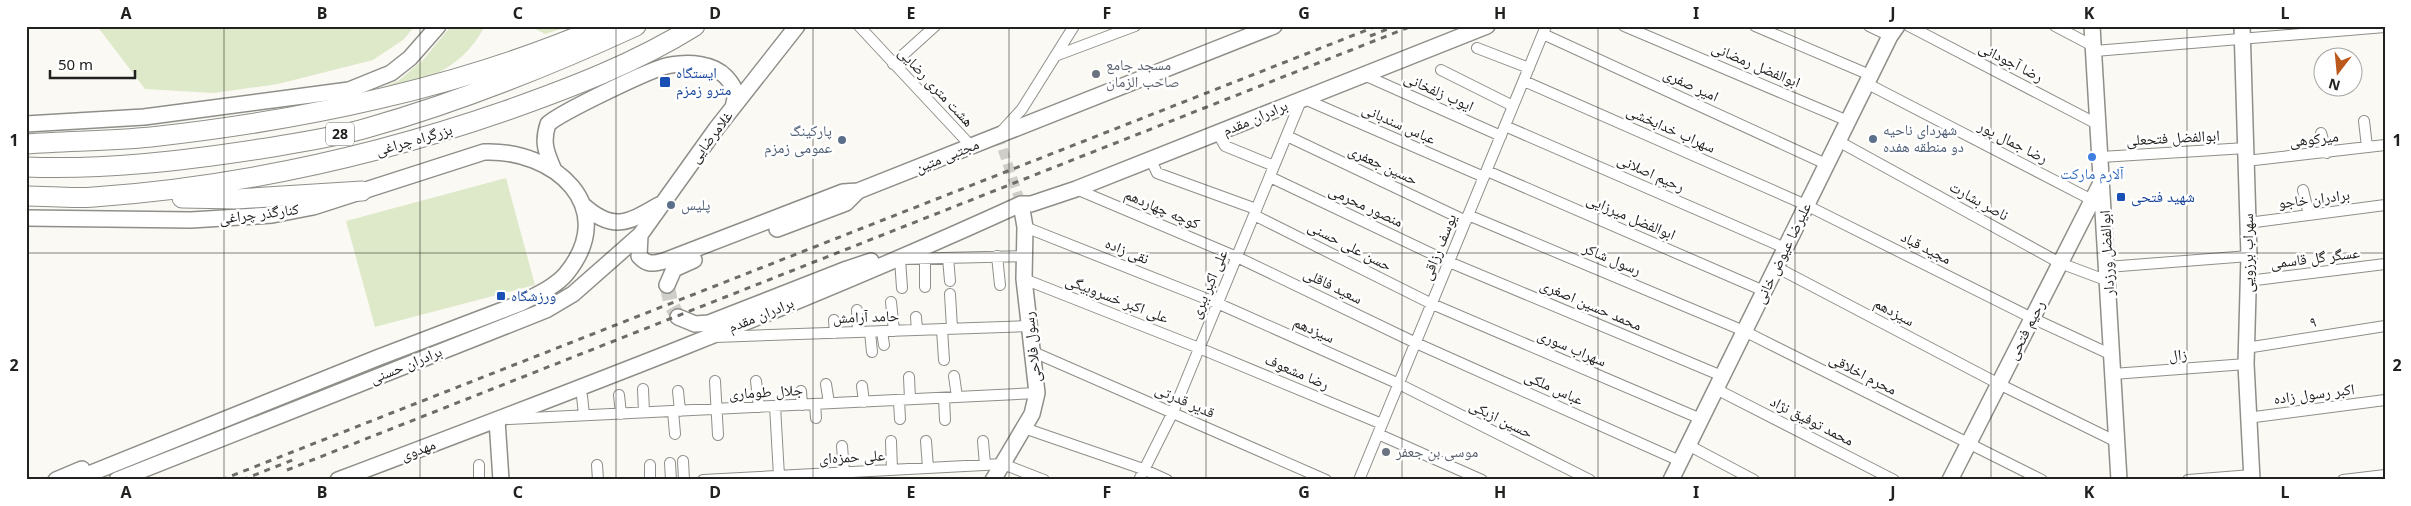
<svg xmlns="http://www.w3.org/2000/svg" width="2411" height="506" font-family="'Noto Sans','Noto Naskh Arabic',sans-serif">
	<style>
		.green { fill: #dee9c9 }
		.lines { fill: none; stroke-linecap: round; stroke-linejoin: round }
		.street-tunnel { stroke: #cfcec9; stroke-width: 10; stroke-dasharray: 10 5; stroke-linecap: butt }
		.secondary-tunnel { stroke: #cfcec9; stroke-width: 15; stroke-dasharray: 15 8; stroke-linecap: butt }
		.street-casing { stroke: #8f8e89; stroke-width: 12 }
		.secondary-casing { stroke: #8f8e89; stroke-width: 18 }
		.highway-casing { stroke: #8f8e89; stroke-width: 21 }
		.street { stroke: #fff; stroke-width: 10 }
		.secondary { stroke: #fff; stroke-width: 15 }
		.highway { stroke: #fff; stroke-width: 19 }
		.rail { stroke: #6c6c69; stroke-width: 3; stroke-dasharray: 6 6; stroke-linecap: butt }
		.grid { fill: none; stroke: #21211f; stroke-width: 1; stroke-opacity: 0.55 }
		.worship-dot { fill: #6b7280; stroke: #fff; stroke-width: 2 }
		.transit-dot { fill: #1a4fb4; stroke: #fff; stroke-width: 2 }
		.service-dot { fill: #5c6f8a; stroke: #fff; stroke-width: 2 }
		.shop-dot { fill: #3f7fe0; stroke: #fff; stroke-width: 2 }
		.labels { text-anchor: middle; stroke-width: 5; stroke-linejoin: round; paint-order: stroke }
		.shield { fill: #fff; stroke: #646462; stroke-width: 1 }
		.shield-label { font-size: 14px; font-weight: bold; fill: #21211f }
		.street-label { font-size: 15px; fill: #21211f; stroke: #fff }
		.worship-label { font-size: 15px; fill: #5b616d; stroke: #fff; text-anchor: start }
		.transit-label { font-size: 15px; fill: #164399; stroke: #fff; text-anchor: start }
		.service-label { font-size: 15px; fill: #4e5e75; stroke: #fff; text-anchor: start }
		.shop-label { font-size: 15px; fill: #366cbe; stroke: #fff }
		.neatline { fill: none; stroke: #21211f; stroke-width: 2 }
		.grid-label { font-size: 16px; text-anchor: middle; font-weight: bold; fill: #21211f }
	</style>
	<rect width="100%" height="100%" fill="#fbf9f4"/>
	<path class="green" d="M97,26H415L403,40L373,60L278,84L214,93L145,89Z
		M451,26H485C459,74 422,81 373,91L398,81L423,60Z
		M530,26H571L545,34Z
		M506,178L535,285L375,327L346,221Z"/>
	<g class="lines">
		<path class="street-tunnel" d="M998,135L1021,204"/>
		<path class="secondary-tunnel" d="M667,285L671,304L678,317"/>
		<g class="street-casing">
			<path id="street" d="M859,26L972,147
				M1624,26L1848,121
				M1755,26L1870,75
				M1869,26L1890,36
				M1909,26L2099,125
				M2055,26L2093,46
				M1543,34L1826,164
				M1477,48L1529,68
				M2095,51L2385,27
				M1055,56L1135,26
				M893,64L935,26
				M1441,70L1513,106
				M1364,75L1501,136
				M1524,81L1806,205L2032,318L2112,355
				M1866,83L2092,200
				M2364,121L2367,147
				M1505,126L1785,248
				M1000,133L1022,109L1074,26
				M2321,133L2327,153
				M1218,134L1225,146L1274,166
				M1287,136L1466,221
				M1838,141L2060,263L2108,281
				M2101,157L2246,148
				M1151,160L1157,173L1256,209
				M2246,161L2385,145
				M1487,171L1764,291
				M1270,177L1449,262L1722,376
				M1076,189L1237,257L1416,343L1680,461
				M2303,190L2309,215
				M1254,215L1432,304L1701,419
				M1468,215L1744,331L2042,480
				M2248,223L2385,205
				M1025,227L1217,303L1399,384L1590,480
				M997,256L1000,285
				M925,258V287
				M948,258L950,281
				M1776,267L1999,384L2117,442
				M2107,267L2249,256
				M1024,279L1199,348L1382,424
				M2248,281L2385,264
				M902,288L900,259L1024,256
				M950,294L952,328
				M891,302L894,331
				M857,310L858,332
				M916,317L917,330
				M834,320L835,333
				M942,329L944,360
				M882,331L884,345
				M870,332L872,352
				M715,337L1029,326
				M2246,348L2385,326
				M1031,351L1326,480
				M2113,374L2246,364
				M954,376L957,397
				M909,377L910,399
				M715,381L718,435
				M756,381L759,407
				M826,384L829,403
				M862,386L864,402
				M643,389L644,412
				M1716,389L1894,480
				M678,391L680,411
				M801,391L802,405
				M619,395L621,414
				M582,396L584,415
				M944,398L945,420
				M899,400L900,419
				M815,404L816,418
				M775,406L779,476
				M673,411L675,434
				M2247,418L2385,400
				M509,419L1037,393
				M1024,428L1143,469L1167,480
				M1378,434L1482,480
				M891,441L892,470
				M926,441L928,468
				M983,441L985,465
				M1688,445L1754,480
				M842,446L844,472
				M683,461L684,480
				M670,463L671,480
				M479,465V480
				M597,465L598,480
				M650,465V480
				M703,480L1003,464L1044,480
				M1139,480L1173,412L1302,98L1484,177
				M1359,480L1546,26
				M2188,480L2252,475
				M2343,480L2385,475"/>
		</g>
		<g class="secondary-casing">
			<path id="secondary" d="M2092,26L2119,480
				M2242,26L2249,256L2246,364L2252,480
				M26,124L144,117L349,90L391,73L410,58L438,26
				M553,168C546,152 542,142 548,124C560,113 654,67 671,65C689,62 713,63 726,77C736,88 737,93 733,107
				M583,205C613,232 628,223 659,205
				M26,218L191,220L272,215L313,207L484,152C554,149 621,207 566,274C555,287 536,295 521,303L377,358L74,480
				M777,229L846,203L858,191
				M640,235L639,256C647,265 653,264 664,261L843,192L858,191L1274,26
				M667,285L674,269L694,260
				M678,317L695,324L709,323L847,269L871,261
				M497,420L501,480
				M56,480L82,469
				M117,480L546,310L573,294L640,235L716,129L797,26
				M338,480C568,393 798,306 1021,204H1031L1076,189L1487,26
				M993,480L1032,414L1037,393L1024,279L1025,227L1021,204
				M1671,480L1890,36L1897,26
				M1950,480L2102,181"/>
		</g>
		<g class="highway-casing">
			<path id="highway" d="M26,144C68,141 110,141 151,137C306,120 459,88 603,26
				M26,167C104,170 182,161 260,149C295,143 333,138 367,128C459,102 549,66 636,26
				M26,196C49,196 72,199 94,197C235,187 372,157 505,111C570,88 636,63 695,26
				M182,198L236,199L362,191"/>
		</g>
		<use href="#street" class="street"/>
		<use href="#secondary" class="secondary"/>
		<use href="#highway" class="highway"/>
		<path class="rail" d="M1370,36L1395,26
			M287,470L1412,26
			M221,480L1377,26
			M242,480L295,459"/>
	</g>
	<path class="grid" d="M224,26V480M420,26V480M616,26V480M813,26V480M1009,26V480M1206,26V480M1402,26V480M1598,26V480M1795,26V480M1991,26V480M2187,26V480M26,253H2385"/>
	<g class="worship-dot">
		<circle cx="1096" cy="74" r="5"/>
		<circle cx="1386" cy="452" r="5"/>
	</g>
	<g class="transit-dot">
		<rect x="659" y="76" width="12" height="12" rx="2.5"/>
		<rect x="2116" y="192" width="10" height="10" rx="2.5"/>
		<rect x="496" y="291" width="10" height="10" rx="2.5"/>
	</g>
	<g class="service-dot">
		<circle cx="1873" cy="139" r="5"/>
		<circle cx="842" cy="140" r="5"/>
		<circle cx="671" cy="205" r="5"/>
	</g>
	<circle class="shop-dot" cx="2092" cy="157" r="5"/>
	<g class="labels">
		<rect class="shield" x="326" y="122.5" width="28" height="23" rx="4"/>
		<g class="shield-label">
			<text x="340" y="139">28</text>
		</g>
		<g class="street-label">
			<text transform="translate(2011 62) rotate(27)" y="5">رضا آجودانی</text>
			<text transform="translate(1756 65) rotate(23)" y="5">ابوالفضل رمضانی</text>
			<text transform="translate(1691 85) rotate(25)" y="5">امیر صفری</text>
			<text transform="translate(936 87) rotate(47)" y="5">هشت متری رضایی</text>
			<text transform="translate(1439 92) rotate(24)" y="5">ایوب زلفخانی</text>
			<text transform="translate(1255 118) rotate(-23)" y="5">برادران مقدم</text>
			<text transform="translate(1399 124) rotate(24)" y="5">عباس سندبانی</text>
			<text transform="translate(1671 129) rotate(24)" y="5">سهراب خدابخشی</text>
			<text transform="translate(711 137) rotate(-53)" y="5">غلامرضایی</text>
			<text transform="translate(2173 138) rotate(-3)" y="5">ابوالفضل فتحعلی</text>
			<text transform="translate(2314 139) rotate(-6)" y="5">میرکوهی</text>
			<text transform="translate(414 140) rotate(-16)" y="5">بزرگراه چراغی</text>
			<text transform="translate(2013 142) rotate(27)" y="5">رضا جمال پور</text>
			<text transform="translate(947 156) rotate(-22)" y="5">مجتبی متین</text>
			<text transform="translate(1383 165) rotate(25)" y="5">حسین جعفری</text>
			<text transform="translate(1651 173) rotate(24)" y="5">رحیم اصلانی</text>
			<text transform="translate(2314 199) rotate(-7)" y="5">برادران خاجو</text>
			<text transform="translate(1979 201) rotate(29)" y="5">ناصر بشارت</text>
			<text transform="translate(1366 206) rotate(25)" y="5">منصور محرمی</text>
			<text transform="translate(1162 209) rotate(23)" y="5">کوچه چهاردهم</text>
			<text transform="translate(259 214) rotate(-7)" y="5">کنارگذر چراغی</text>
			<text transform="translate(1631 217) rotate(23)" y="5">ابوالفضل میرزایی</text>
			<text transform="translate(1350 246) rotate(27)" y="5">حسن علی حسنی</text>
			<text transform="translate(1439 247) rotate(-68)" y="5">یوسف رزاقی</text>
			<text transform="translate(1926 248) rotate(27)" y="5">مجید قباد</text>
			<text transform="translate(1127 251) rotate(22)" y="5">نقی زاده</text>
			<text transform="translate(1783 253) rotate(-64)" y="5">علیرضا عیوض خانی</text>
			<text transform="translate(2107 253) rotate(-93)" y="5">ابوالفضل ورزدار</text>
			<text transform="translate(2248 253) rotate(-90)" y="5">سهراب برزویی</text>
			<text transform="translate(2315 258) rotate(-7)" y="5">عسگر گل قاسمی</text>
			<text transform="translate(1612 259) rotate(23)" y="5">رسول شاکر</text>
			<text transform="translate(1209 284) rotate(-67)" y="5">علی اکبر ببری</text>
			<text transform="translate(1333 286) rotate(26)" y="5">سعید فاقلی</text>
			<text transform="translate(1117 299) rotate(21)" y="5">علی اکبر خسروبیگی</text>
			<text transform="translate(1591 305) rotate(23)" y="5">محمد حسین اصغری</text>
			<text transform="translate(1894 312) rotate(28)" y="5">سیزدهم</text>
			<text transform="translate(761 315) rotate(-22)" y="5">برادران مقدم</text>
			<text transform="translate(866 317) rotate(-2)" y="5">حامد آرامش</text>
			<text transform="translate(2313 322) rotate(-9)" y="5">۹</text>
			<text transform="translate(1314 330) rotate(24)" y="5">سیزدهم</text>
			<text transform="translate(2026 330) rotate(-63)" y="5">رحیم فتحی</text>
			<text transform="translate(1032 347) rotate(-96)" y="5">رسول فلاحی</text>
			<text transform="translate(1572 348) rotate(23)" y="5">سهراب سوری</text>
			<text transform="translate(2178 355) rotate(-5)" y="5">زال</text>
			<text transform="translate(406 365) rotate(-22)" y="5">برادران حسنی</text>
			<text transform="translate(1297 372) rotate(23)" y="5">رضا مشعوف</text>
			<text transform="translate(1863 374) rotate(27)" y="5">محرم اخلاقی</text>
			<text transform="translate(1554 388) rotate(24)" y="5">عباس ملکی</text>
			<text transform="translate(766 392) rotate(-3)" y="5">جلال طوماری</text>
			<text transform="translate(2314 394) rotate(-7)" y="5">اکبر رسول زاده</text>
			<text transform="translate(1185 401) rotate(24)" y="5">قدیر قدرتی</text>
			<text transform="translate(1501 419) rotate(26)" y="5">حسین ازبکی</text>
			<text transform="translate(1812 421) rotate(27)" y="5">محمد توفیق ‌نژاد</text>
			<text transform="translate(418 450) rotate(-21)" y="5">مهدوی</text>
			<text transform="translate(852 457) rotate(-3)" y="5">علی حمزه‌ای</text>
		</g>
		<g class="worship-label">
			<text x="1106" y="70">مسجد جامع<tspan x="1106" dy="17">صاحب الزمان</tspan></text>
			<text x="1396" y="457">موسی بن جعفر</text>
		</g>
		<g class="transit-label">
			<text x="676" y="78">ایستگاه<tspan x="676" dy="17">مترو زمزم</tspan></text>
			<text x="2131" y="202">شهید فتحی</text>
			<text x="511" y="301">ورزشگاه</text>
		</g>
		<g class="service-label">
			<text x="1883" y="135">شهردای ناحیه<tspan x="1883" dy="17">دو منطقه هفده</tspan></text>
			<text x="832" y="136" text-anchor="end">پارکینگ<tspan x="832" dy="17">عمومی زمزم</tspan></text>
			<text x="681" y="210">پلیس</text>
		</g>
		<g class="shop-label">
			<text x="2092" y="179">آلارم مارکت</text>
		</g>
	</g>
	<rect width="2411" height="506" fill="none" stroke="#ffffff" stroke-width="55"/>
	<g transform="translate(2338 72) rotate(196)"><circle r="24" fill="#ffffff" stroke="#a6a6a5"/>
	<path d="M0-4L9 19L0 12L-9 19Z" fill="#bb591d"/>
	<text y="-8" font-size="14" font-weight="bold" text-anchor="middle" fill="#21211f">N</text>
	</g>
	<path d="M50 70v8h85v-8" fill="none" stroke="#21211f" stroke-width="2.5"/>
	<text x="58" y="70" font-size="15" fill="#21211f" stroke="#ffffff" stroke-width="4" paint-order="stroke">50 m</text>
	<rect x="28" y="28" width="2356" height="450" class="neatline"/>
	<g class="grid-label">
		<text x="126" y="19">A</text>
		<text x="322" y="19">B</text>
		<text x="518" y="19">C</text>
		<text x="715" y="19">D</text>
		<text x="911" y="19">E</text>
		<text x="1107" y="19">F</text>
		<text x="1304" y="19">G</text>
		<text x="1500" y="19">H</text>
		<text x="1696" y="19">I</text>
		<text x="1893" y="19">J</text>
		<text x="2089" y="19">K</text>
		<text x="2285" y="19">L</text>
		<text x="14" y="146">1</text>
		<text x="2397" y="146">1</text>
		<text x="14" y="371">2</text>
		<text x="2397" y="371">2</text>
		<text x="126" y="498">A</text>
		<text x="322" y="498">B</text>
		<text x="518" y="498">C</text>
		<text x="715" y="498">D</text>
		<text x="911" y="498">E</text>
		<text x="1107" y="498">F</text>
		<text x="1304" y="498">G</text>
		<text x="1500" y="498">H</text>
		<text x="1696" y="498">I</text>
		<text x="1893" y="498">J</text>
		<text x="2089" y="498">K</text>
		<text x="2285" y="498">L</text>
	</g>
</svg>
